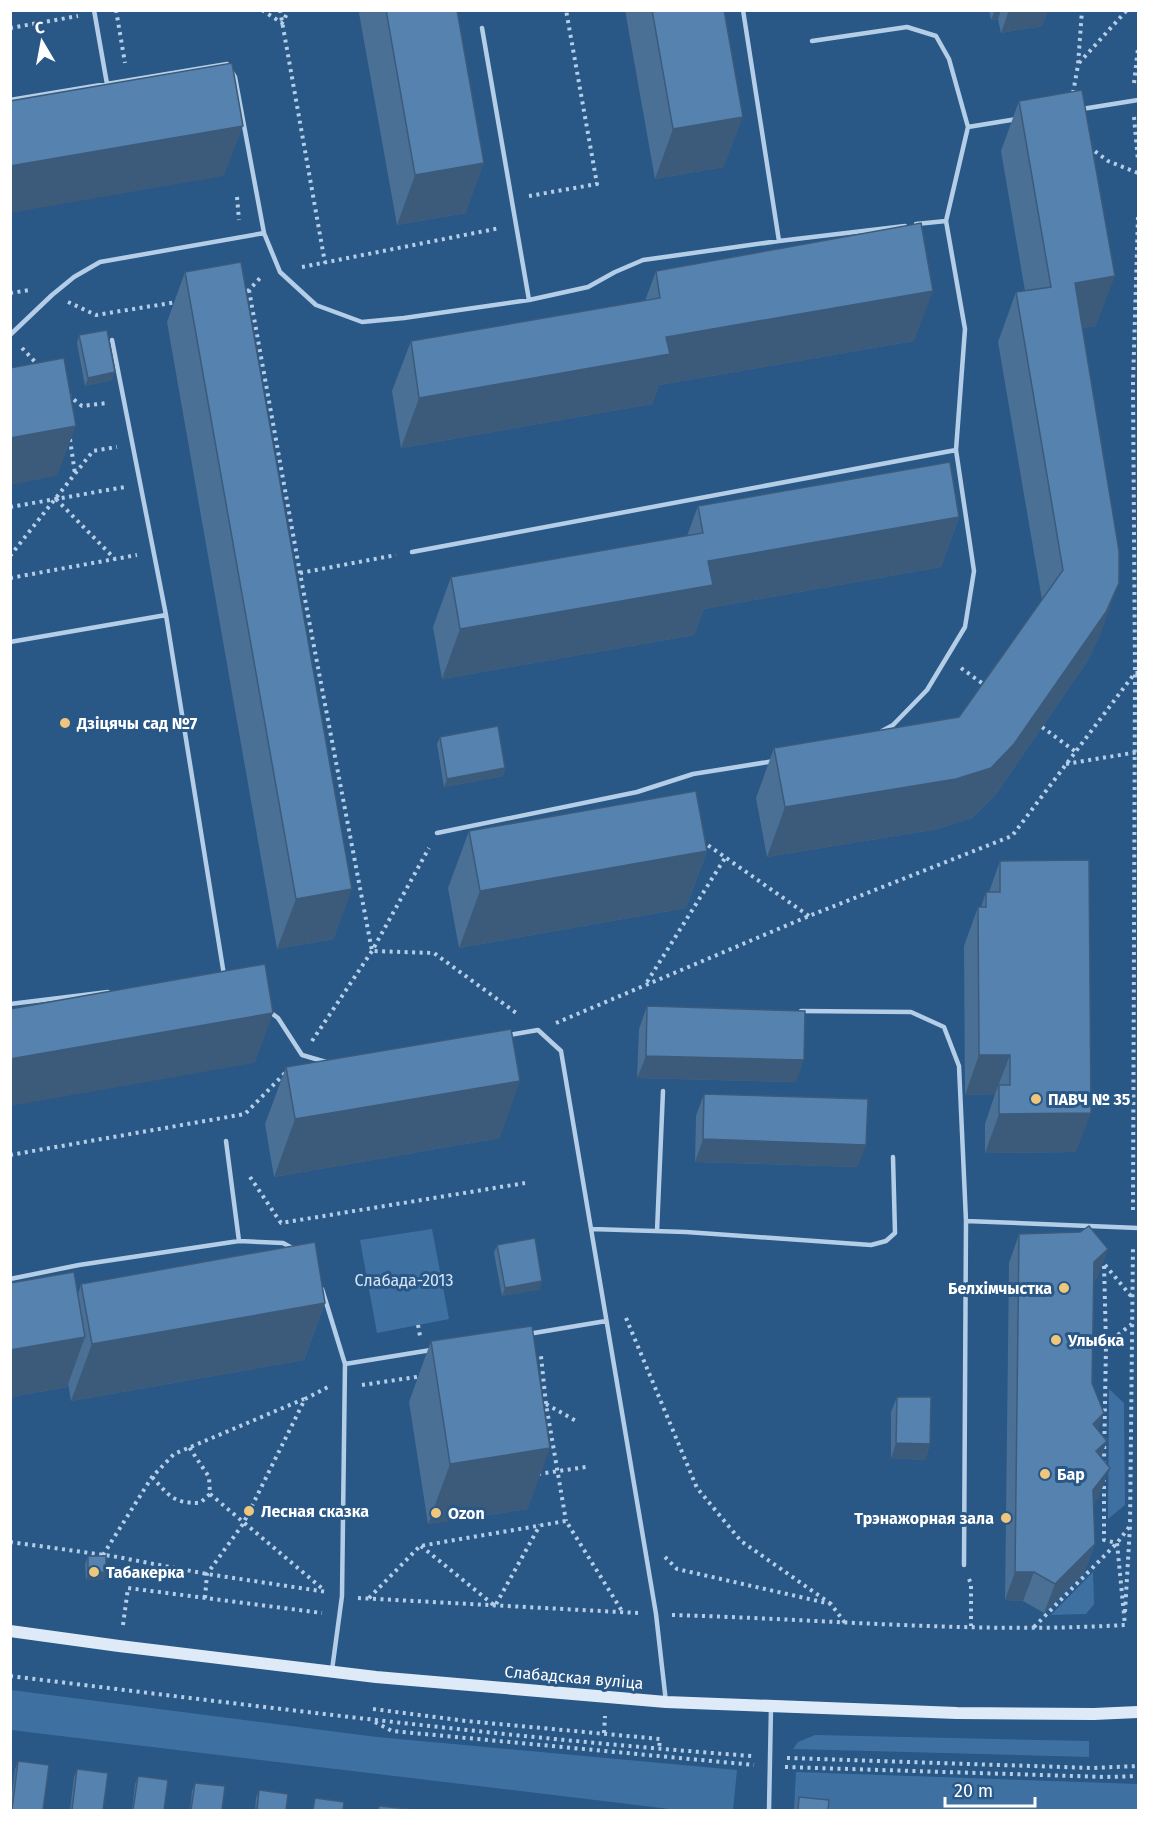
<svg xmlns="http://www.w3.org/2000/svg" width="1149" height="1821" font-family="'Fira Sans',sans-serif">
	<style>
		.green { fill: #3e71a2 }
		.lines { fill: none; stroke-linecap: round; stroke-linejoin: round }
		.path { stroke: #b4cee7; stroke-width: 4; stroke-dasharray: 3 4.5; stroke-linecap: butt }
		.service { stroke: #b4cee7; stroke-width: 4.5 }
		.secondary { stroke: #deeaf7; stroke-width: 12 }
		.wall { fill: #4a7096 }
		.shaded-wall { fill: #3c5b7a }
		.building { fill: #5682af; stroke: #3c5b7a; stroke-width: 1.5 }
		.poi-dot { fill: #eec77c; stroke: #295786; stroke-width: 2 }
		.labels { text-anchor: middle; stroke-width: 6; stroke-linejoin: round; paint-order: stroke }
		.poi-label { font-size: 16px; font-weight: bold; fill: #fff; stroke: #295786; text-anchor: start }
		.park-label { font-size: 16px; fill: #d8e7f6; stroke: #295786 }
		.street-label { font-size: 16px; fill: #fff; stroke: #295786 }
	</style>
	<rect width="100%" height="100%" fill="#295786"/>
	<path class="green" d="M432,1229L449,1319L377,1333L360,1240Z
		M1109,1389L1124,1403L1125,1505L1108,1519Z
		M1093,1572L1094,1604L1086,1614L1051,1615Z
		M11,1690L377,1737L737,1770L733,1810H678L11,1730Z
		M815,1735L1089,1741V1757L793,1749L798,1742Z
		M796,1772L1138,1784V1810H794Z"/>
	<g class="lines">
		<path class="path" d="M116,10L125,63
			M262,10L282,23L289,10
			M280,10L325,263
			M10,28L78,16
			M1079,63L1127,10
			M1134,83L1138,48
			M1073,93L1078,65L1082,10
			M1134,117L1138,161
			M1089,147L1108,161L1138,173
			M529,196L597,184L566,10
			M237,197L239,220
			M302,267L500,228
			M249,290L300,573L372,951L434,953L519,1015
			M247,291L249,290L262,276
			M10,293L30,290
			M68,302L96,315L177,302
			M22,348L39,366
			M68,395L82,406L107,403
			M70,439L75,474
			M56,499L115,559
			M10,507L125,487
			M10,556L93,451L117,447
			M300,573L396,555
			M10,578L137,555
			M961,668L986,686
			M1042,727L1076,752
			M1066,764L1138,752
			M702,841L809,916
			M647,982L725,858
			M556,1023L809,916L1012,836L1135,673H1138
			M312,1041L372,951L429,848
			M10,1155L245,1114L286,1072
			M250,1177L281,1223L525,1183
			M1133,1210L1135,673L1133,383L1138,216
			M1105,1265L1131,1296
			M626,1318L697,1488L741,1541L831,1604
			M418,1325L420,1336
			M1106,1344L1132,1324
			M534,1358L541,1356L546,1404L566,1521
			M362,1385L423,1376
			M546,1404L578,1422
			M1104,1464L1106,1344L1104,1264
			M538,1474L586,1467
			M152,1477C170,1496 172,1503 200,1503L210,1494L209,1477L189,1447
			M210,1494L324,1590
			M10,1542L112,1556L207,1574L327,1592
			M421,1546L495,1606L540,1525
			M103,1555L152,1477L174,1454L304,1399
			M665,1557L677,1569L831,1604L845,1623
			M969,1579L971,1584V1626
			M205,1598L207,1574L243,1524L305,1399L328,1387
			M358,1598L638,1613
			M369,1598L420,1546L566,1521L622,1611
			M1125,1612L1130,1526L1133,1245
			M672,1615C823,1619 974,1634 1125,1625L1117,1543L1104,1540V1480
			M123,1625L128,1588L322,1613
			M1034,1627L1117,1543L1130,1526
			M10,1676C257,1706 504,1738 752,1756
			M373,1709L466,1721L660,1739L659,1749
			M375,1722L392,1731L754,1765
			M604,1733L605,1716
			M787,1758L1092,1768L1138,1766
			M785,1767L1106,1777L1138,1776"/>
		<path class="service" d="M94,10L107,84
			M743,10L779,241
			M482,28L529,300
			M812,41L907,27L936,36L949,59L968,127L946,221L965,329L956,450L974,571L965,627L927,690L893,725L882,731
			M10,100L227,64L235,77L264,233L280,272L316,305L362,322L404,318L529,300L588,287L615,272L643,260L779,241L905,226
			M1082,109L1138,100
			M968,127L1017,119
			M916,224L946,221
			M10,335L52,295L74,277L100,262L264,233
			M112,340L166,615L224,975
			M412,552L956,450
			M10,642L166,615
			M437,833L637,792L693,774L774,761
			M10,1004L108,992
			M801,1011L911,1012L944,1027L959,1066L966,1221L964,1565
			M270,1012L278,1018L302,1055L326,1062
			M509,1035L538,1030L561,1051L656,1614L666,1702
			M226,1141L239,1241
			M966,1221L1138,1228
			M591,1229L686,1232L871,1245L886,1241L895,1233L893,1157
			M657,1231L663,1091
			M10,1279L79,1265L239,1241L283,1243L294,1249
			M322,1289L345,1364L342,1596L332,1670
			M528,1334L606,1321
			M345,1364L431,1350
			M769,1810L771,1707"/>
		<path class="secondary" d="M10,1631L119,1646L376,1677L666,1702L957,1713L1094,1714L1138,1712"/>
	</g>
	<path class="wall" d="M360,10H457L466,213L397,225L359,13Z
		M625,10H724V167L655,179Z
		M989,10H1048L1042,26L1001,33L998,19L991,20Z
		M1019,101L1096,326L1083,328L1101,633L1087,662L996,794L972,818L938,829L767,857L756,798L774,748L959,717L1042,600L998,342L1016,292L1025,291L1001,151Z
		M656,271L914,341L659,385L652,404L401,448L392,391L411,341L645,301Z
		M185,272L334,939L277,949L167,322Z
		M79,335L112,380L85,386L77,343Z
		M698,506L959,517L941,567L704,609L694,635L442,679L433,627L451,577L687,536Z
		M440,737L505,768L503,776L444,787L437,744Z
		M469,831L707,851L686,908L459,948L448,888Z
		M1000,861L1076,1152L985,1153V1124L995,1094L965,1095L964,946L978,907H981L986,892H989Z
		M647,1006L796,1082L637,1078L639,1029Z
		M286,1067L500,1138L274,1177L265,1124Z
		M704,1094L858,1167L695,1162L696,1116Z
		M1019,1234L1108,1249L1097,1278L1094,1281L1092,1383L1098,1430L1107,1441L1101,1457L1099,1497L1093,1505L1095,1544L1084,1573L1044,1613L1023,1601L1005,1600L1009,1263Z
		M497,1245L540,1289L502,1296L494,1253Z
		M10,1283L78,1294L81,1284L325,1303L304,1360L71,1401L68,1383L67,1387L10,1397Z
		M431,1341L528,1509L428,1524L409,1402Z
		M897,1397L930,1444L925,1460L891,1458V1412Z
		M88,1556L106,1572L103,1580H86L85,1564Z
		M18,1761L43,1810H10L15,1769Z
		M77,1769L103,1810H70L74,1777Z
		M138,1776L164,1810H132L135,1784Z
		M195,1783L222,1810H190L192,1791Z
		M259,1790L286,1810H255L256,1798Z
		M799,1797L828,1810H794Z"/>
	<path class="shaded-wall" d="M995,10H1001L998,19L991,20Z
		M1009,10H1048L1042,26L1001,33Z
		M743,117L724,167L655,179L673,129Z
		M243,126L224,176L10,213V166Z
		M484,163L466,213L397,225L415,175Z
		M1115,276L1096,326L1057,333L1075,283Z
		M933,291L914,341L659,385L652,404L401,448L419,398L666,337Z
		M115,372L112,380L85,386L88,378Z
		M76,426L57,476L10,485V438Z
		M959,517L941,567L704,609L694,635L442,679L460,629L708,561Z
		M1119,583L1101,633L1087,662L996,794L972,818L938,829L767,857L785,807L991,768Z
		M505,768L503,776L444,787L447,779Z
		M707,851L686,908L459,948L480,891Z
		M352,889L334,939L277,949L296,899Z
		M273,1013L255,1063L10,1106V1059Z
		M979,1055H1010L995,1094L965,1095Z
		M646,1056L804,1060L796,1082L637,1078Z
		M520,1081L500,1138L274,1177L295,1119Z
		M1091,1113L1076,1152L985,1153L999,1114Z
		M703,1139L866,1145L858,1167L695,1162Z
		M1108,1249L1097,1278L1083,1291L1094,1262Z
		M542,1281L540,1289L502,1296L505,1288Z
		M325,1303L304,1360L71,1401L92,1344Z
		M85,1337L67,1387L10,1397V1350Z
		M1104,1413L1094,1442L1093,1424Z
		M1107,1441L1096,1469V1451Z
		M896,1443L930,1444L925,1460L891,1458Z
		M550,1448L528,1509L428,1524L450,1464Z
		M1110,1468L1099,1497L1082,1519L1093,1490Z
		M1095,1544L1084,1573L1044,1613L1055,1584Z
		M106,1572L103,1580H86L88,1573Z
		M1015,1572H1034L1023,1601L1005,1600Z"/>
	<path class="building" d="M386,10H457L484,163L415,175Z
		M652,10H724L743,117L673,129Z
		M232,63L243,126L10,166V101Z
		M1082,90L1115,276L1075,283L1119,551V583L1106,612L1014,744L991,768L956,779L785,807L774,748L959,717L1063,570L1016,292L1051,287L1019,101Z
		M921,223L933,291L666,337L670,354L419,398L411,341L660,298L656,271Z
		M241,262L352,889L296,899L185,272Z
		M107,330L115,372L88,378L79,335Z
		M64,358L76,426L10,438V368Z
		M950,462L959,517L708,561L713,585L460,629L451,577L703,533L698,506Z
		M498,726L505,768L447,779L440,737Z
		M696,791L707,851L480,891L469,831Z
		M1089,860L1091,1113L999,1114V1085H1010V1055H979L978,907H986V892H1000V861Z
		M265,964L273,1013L10,1059V1009Z
		M647,1006L805,1011L804,1060L646,1056Z
		M511,1029L520,1081L295,1119L286,1067Z
		M704,1094L868,1099L866,1145L703,1139Z
		M1089,1226L1108,1249L1094,1262L1092,1383L1104,1413L1093,1424L1107,1441L1096,1451L1110,1468L1093,1490L1095,1544L1055,1584L1034,1572H1015L1019,1234L1080,1232Z
		M535,1238L542,1281L505,1288L497,1245Z
		M315,1242L325,1303L92,1344L81,1284Z
		M74,1272L85,1337L10,1350V1283Z
		M532,1326L550,1448L450,1464L431,1341Z
		M897,1397H931L930,1444L896,1443Z
		M88,1556H106V1572L88,1573Z
		M18,1761L49,1765L43,1810H12Z
		M77,1769L108,1773L103,1810H72Z
		M138,1776L168,1780L164,1810H133Z
		M195,1783L225,1786L222,1810H191Z
		M259,1790L288,1794L286,1810H257Z
		M799,1797L829,1800L828,1810H798Z
		M315,1798L344,1802L343,1810H313Z
		M379,1806L408,1809V1810H378Z"/>
	<g class="poi-dot">
		<circle cx="65" cy="723" r="6"/>
		<circle cx="1036" cy="1099" r="6"/>
		<circle cx="1064" cy="1288" r="6"/>
		<circle cx="1056" cy="1340" r="6"/>
		<circle cx="1045" cy="1474" r="6"/>
		<circle cx="249" cy="1511" r="6"/>
		<circle cx="436" cy="1513" r="6"/>
		<circle cx="1006" cy="1518" r="6"/>
		<circle cx="94" cy="1572" r="6"/>
	</g>
	<g class="labels">
		<g class="poi-label">
			<text x="77" y="729">Дзіцячы сад №7</text>
			<text x="1048" y="1105">ПАВЧ № 35</text>
			<text x="1052" y="1294" text-anchor="end">Белхімчыстка</text>
			<text x="1068" y="1346">Улыбка</text>
			<text x="1057" y="1480">Бар</text>
			<text x="261" y="1517">Лесная сказка</text>
			<text x="448" y="1519">Ozon</text>
			<text x="994" y="1524" text-anchor="end">Трэнажорная зала</text>
			<text x="106" y="1578">Табакерка</text>
		</g>
		<g class="park-label">
			<text x="404" y="1286">Слабада-2013</text>
		</g>
		<g class="street-label">
			<text transform="translate(574 1677) rotate(5)" y="6">Слабадская вуліца</text>
		</g>
	</g>
	<rect width="1149" height="1821" fill="none" stroke="#ffffff" stroke-width="24"/>
	<g transform="translate(42 42) rotate(350)" stroke="#295786" stroke-width="4.5" paint-order="stroke">
	<path d="M0-4.5L10 22L0 15L-10 22Z" fill="#ffffff"/>
	<text y="-9" font-size="16" font-weight="bold" text-anchor="middle" fill="#ffffff">С</text>
	</g>
	<path d="M945 1797v9h90v-9" fill="none" stroke="#ffffff" stroke-width="3"/>
	<text x="954" y="1797" font-size="18" fill="#ffffff" stroke="#295786" stroke-width="4.5" paint-order="stroke">20 m</text>
</svg>
